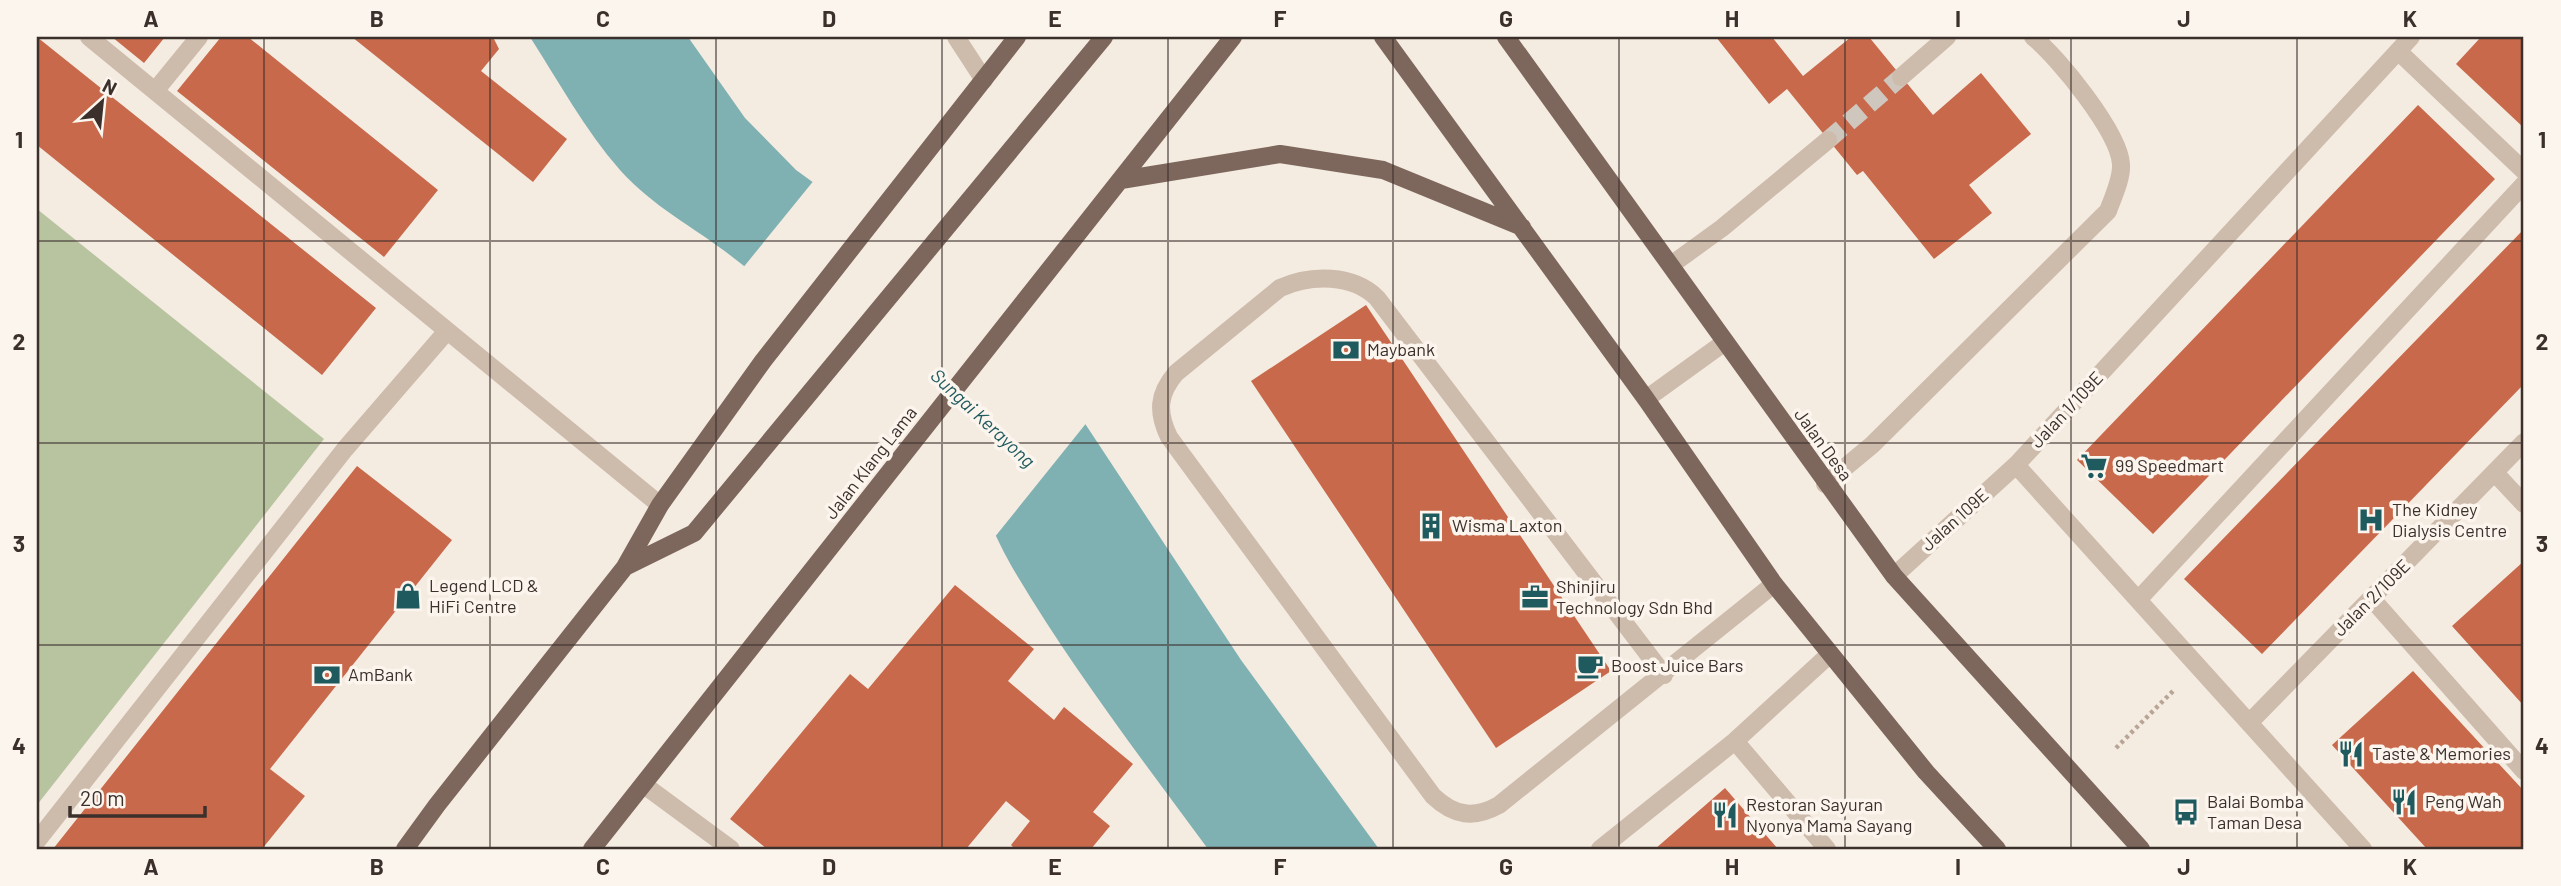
<svg xmlns="http://www.w3.org/2000/svg" width="2561" height="886" font-family="Barlow,sans-serif">
	<style>
		.green { fill: #b8c4a0 }
		.water { fill: #7fb0b2 }
		.pier { fill: #f4ebe1 }
		.building { fill: #c8694b }
		.lines { fill: none; stroke-linecap: round; stroke-linejoin: round }
		.minor-tunnel { stroke: #cfc6bd; stroke-width: 18; stroke-dasharray: 18 9; stroke-linecap: butt }
		.path { stroke: #b9a596; stroke-width: 4.5; stroke-dasharray: 3.5 3.5; stroke-linecap: butt }
		.minor { stroke: #cdbbac; stroke-width: 18 }
		.major { stroke: #7d675c; stroke-width: 18 }
		.grid { fill: none; stroke: #3b302b; stroke-width: 2; stroke-opacity: 0.55 }
		.labels { text-anchor: middle; stroke-width: 7; stroke-linejoin: round; paint-order: stroke }
		.poi-label { font-size: 18px; fill: #3b302b; stroke: #fbf5ee; text-anchor: start }
		.street-label { font-size: 18px; fill: #3b302b; stroke: #fbf5ee }
		.water-label { font-size: 19px; font-style: italic; fill: #1f5a5e; stroke: #fbf5ee }
		.neatline { fill: none; stroke: #3b302b; stroke-width: 2.5 }
		.grid-label { font-size: 23px; text-anchor: middle; font-weight: bold; fill: #3b302b }
	</style>
	<rect width="100%" height="100%" fill="#f4ebe1"/>
	<path class="green" d="M37,209L324,439L37,805Z"/>
	<path class="water" d="M530,37H688L745,118L796,170L894,241L1080,416L1241,660L1379,849H1208C1140,757 1070,665 1012,567C991,531 979,490 952,458C888,382 813,319 735,259C696,228 654,208 620,170C585,130 559,82 530,37Z"/>
	<path class="pier" d="M815,179L896,238L1024,343L1088,421L994,538L951,463L881,387L814,324L742,269Z"/>
	<path class="building" d="M37,37L376,308L322,375L37,145Z
		M112,37H165L144,63Z
		M221,37H248L438,190L384,257L177,91Z
		M352,37H493L499,49L481,71L567,139L533,182Z
		M1716,37H1772L1803,76L1851,37H1869L1933,115L1981,73L2031,134L1969,185L1992,213L1934,259L1863,171L1857,175L1787,89L1769,104Z
		M2481,37H2524V128L2456,64Z
		M2418,105L2495,179L2153,534L2077,460Z
		M2524,229V384L2262,654L2184,579Z
		M1366,305L1611,671L1496,748L1251,381Z
		M357,466L452,540L270,769L305,796L279,828L262,849H53Z
		M2524,561V706L2452,626Z
		M955,585L1034,649L1008,681L1054,720L1064,707L1133,764L1093,812L1110,826L1091,849H1015L1011,845L1030,821L1006,801L966,849H767L730,819L850,674L868,689Z
		M2413,671L2524,791V849H2427L2332,745Z
		M1725,788L1778,849H1655Z"/>
	<g class="lines">
		<path class="minor-tunnel" d="M1828,140L1901,77"/>
		<path class="path" d="M2116,748L2175,689"/>
		<path class="minor" d="M89,37L660,505
			M956,37L984,80
			M2398,51L2524,171
			M1901,77L1947,37
			M155,91L199,37
			M1671,265L1722,228L1828,140
			M1646,399L1725,342
			M2016,465L2363,849
			M2495,473L2524,504
			M1825,484L1872,445L2108,211C2113,197 2122,179 2121,164C2119,132 2058,57 2033,37
			M1894,576L2016,465L2411,37
			M2372,599L2524,771
			M2138,600L2524,184
			M1664,675L1377,298C1353,274 1311,274 1280,288L1176,373C1158,394 1157,412 1169,437L1433,796C1454,816 1474,819 1499,805L1774,584
			M2249,723L2524,442
			M1735,741L1827,849
			M644,785L731,849
			M37,841L345,449L447,331
			M1600,849L1735,741L1830,654"/>
		<path class="major" d="M1383,37L1646,399L1774,584L1926,772L1997,849
			M1506,37L1894,576L2141,849
			M1121,180L1280,154L1383,170L1522,227
			M625,567L694,533L1104,37
			M405,849L437,805L625,567L660,505L763,361L1017,37
			M592,849L1233,37"/>
	</g>
	<path class="grid" d="M264,37V849M490,37V849M716,37V849M942,37V849M1168,37V849M1393,37V849M1619,37V849M1845,37V849M2071,37V849M2297,37V849M37,241H2524M37,443H2524M37,645H2524"/>
	<defs>
		<g id="bank-bare" transform="scale(2.1)"><path d="M-6-4H6V4H-6ZM0-2.3a2.3 2.3 0 1 0 0 4.6a2.3 2.3 0 1 0 0-4.6Z" fill="#1f5a5e" stroke="#fbf5ee" stroke-width="2.5" paint-order="stroke"/></g>
		<g id="supermarket-bare" transform="scale(2.1)"><path d="M-6-5.5h2.5l.6 2H6L4.5 2H-2.5L-4.4-4H-6ZM-1.5 3.2a1.3 1.3 0 1 0 .1 0ZM3 3.2a1.3 1.3 0 1 0 .1 0Z" fill="#1f5a5e" stroke="#fbf5ee" stroke-width="2.5" paint-order="stroke"/></g>
		<g id="hospital-bare" transform="scale(2.1)"><path d="M-5-5h3v3.5h4V-5h3V5h-3V1.5h-4V5h-3Z" fill="#1f5a5e" stroke="#fbf5ee" stroke-width="2.5" paint-order="stroke"/></g>
		<g id="building-bare" transform="scale(2.1)"><path d="M-4-6H4V6H1V3H-1V6H-4ZM-2.5-4.3h1.7v1.8h-1.7ZM.8-4.3h1.7v1.8H.8ZM-2.5-1h1.7V.8h-1.7ZM.8-1h1.7V.8H.8Z" fill="#1f5a5e" stroke="#fbf5ee" stroke-width="2.5" paint-order="stroke"/></g>
		<g id="shop-bare" transform="scale(2.1)"><path d="M-5-2.5h2.3a2.7 3.5 0 0 1 5.4 0H5L5.5 6h-11ZM-1.5-2.5h3a1.5 2.3 0 0 0-3 0Z" fill="#1f5a5e" stroke="#fbf5ee" stroke-width="2.5" paint-order="stroke"/></g>
		<g id="office-bare" transform="scale(2.1)"><path d="M-6-3h4V-5.5h4V-3h4V5H-6ZM-1-4.5V-3h2v-1.5ZM-6 0V1H6V0Z" fill="#1f5a5e" stroke="#fbf5ee" stroke-width="2.5" paint-order="stroke"/></g>
		<g id="cafe-bare" transform="scale(2.1)"><path d="M-5.5-4.5H6V0H3Q3 3.5 0 3.5H-2.5Q-5.5 3.5-5.5 0ZM3-3.2v2h1.7v-2ZM-6 4.5H4V6H-6Z" fill="#1f5a5e" stroke="#fbf5ee" stroke-width="2.5" paint-order="stroke"/></g>
		<g id="restaurant-bare" transform="scale(2.1)"><path d="M-5-6h1v4h1v-4h1v4h1v-4h1v5L-1.5 .5V6h-2V.5L-5-1ZM5-6V6H3V1.5H1.5Q1.5-4 5-6Z" fill="#1f5a5e" stroke="#fbf5ee" stroke-width="2.5" paint-order="stroke"/></g>
		<g id="bus-bare" transform="scale(2.1)"><path d="M-5-6H5V4H4V6H2V4H-2V6H-4V4H-5ZM-3.5-4V0h7V-4ZM-3.5 1.2v1.5H-2V1.2ZM2 1.2v1.5H3.5V1.2Z" fill="#1f5a5e" stroke="#fbf5ee" stroke-width="2.5" paint-order="stroke"/></g>
	</defs>
	<g fill-rule="evenodd">
		<use href="#bank-bare" x="1346" y="350"/>
		<use href="#supermarket-bare" x="2094" y="466"/>
		<use href="#hospital-bare" x="2371" y="520"/>
		<use href="#building-bare" x="1431" y="526"/>
		<use href="#shop-bare" x="408" y="596"/>
		<use href="#office-bare" x="1535" y="597"/>
		<use href="#cafe-bare" x="1590" y="666"/>
		<use href="#bank-bare" x="327" y="675"/>
		<use href="#restaurant-bare" x="2351" y="754"/>
		<use href="#restaurant-bare" x="2404" y="802"/>
		<use href="#bus-bare" x="2186" y="812"/>
		<use href="#restaurant-bare" x="1725" y="815"/>
	</g>
	<g class="labels">
		<g class="poi-label">
			<text x="1367" y="356">Maybank</text>
			<text x="2115" y="472">99 Speedmart</text>
			<text x="2392" y="516">The Kidney<tspan x="2392" dy="21">Dialysis Centre</tspan></text>
			<text x="1452" y="532">Wisma Laxton</text>
			<text x="429" y="592">Legend LCD &amp;<tspan x="429" dy="21">HiFi Centre</tspan></text>
			<text x="1556" y="593">Shinjiru<tspan x="1556" dy="21">Technology Sdn Bhd</tspan></text>
			<text x="1611" y="672">Boost Juice Bars</text>
			<text x="348" y="681">AmBank</text>
			<text x="2372" y="760">Taste &amp; Memories</text>
			<text x="2207" y="808">Balai Bomba<tspan x="2207" dy="21">Taman Desa</tspan></text>
			<text x="2425" y="808">Peng Wah</text>
			<text x="1746" y="811">Restoran Sayuran<tspan x="1746" dy="21">Nyonya Mama Sayang</tspan></text>
		</g>
		<g class="street-label">
			<text transform="translate(2067 410) rotate(-47)" y="6">Jalan 1/109E</text>
			<text transform="translate(1823 445) rotate(54)" y="6">Jalan Desa</text>
			<text transform="translate(871 463) rotate(-52)" y="6">Jalan Klang Lama</text>
			<text transform="translate(1955 520) rotate(-42)" y="6">Jalan 109E</text>
			<text transform="translate(2372 598) rotate(-45)" y="6">Jalan 2/109E</text>
		</g>
		<g class="water-label">
			<text transform="translate(983 418) rotate(43)" y="7">Sungai Kerayong</text>
		</g>
	</g>
	<rect width="2561" height="886" fill="none" stroke="#fbf5ee" stroke-width="77"/>
	<g transform="translate(102 102) rotate(27)" stroke="#fbf5ee" stroke-width="5" paint-order="stroke">
	<path d="M0-5L12 26L0 18L-12 26Z" fill="#3b302b"/>
	<text y="-10" font-size="19" font-weight="bold" text-anchor="middle" fill="#3b302b">N</text>
	</g>
	<path d="M70 806v10h135v-10" fill="none" stroke="#3b302b" stroke-width="3.5"/>
	<text x="80" y="806" font-size="21" fill="#3b302b" stroke="#fbf5ee" stroke-width="5" paint-order="stroke">20 m</text>
	<rect x="38" y="38" width="2484" height="810" class="neatline"/>
	<g class="grid-label">
		<text x="151" y="27">A</text>
		<text x="377" y="27">B</text>
		<text x="603" y="27">C</text>
		<text x="829" y="27">D</text>
		<text x="1055" y="27">E</text>
		<text x="1280" y="27">F</text>
		<text x="1506" y="27">G</text>
		<text x="1732" y="27">H</text>
		<text x="1958" y="27">I</text>
		<text x="2184" y="27">J</text>
		<text x="2410" y="27">K</text>
		<text x="19" y="148">1</text>
		<text x="2542" y="148">1</text>
		<text x="19" y="350">2</text>
		<text x="2542" y="350">2</text>
		<text x="19" y="552">3</text>
		<text x="2542" y="552">3</text>
		<text x="19" y="754">4</text>
		<text x="2542" y="754">4</text>
		<text x="151" y="875">A</text>
		<text x="377" y="875">B</text>
		<text x="603" y="875">C</text>
		<text x="829" y="875">D</text>
		<text x="1055" y="875">E</text>
		<text x="1280" y="875">F</text>
		<text x="1506" y="875">G</text>
		<text x="1732" y="875">H</text>
		<text x="1958" y="875">I</text>
		<text x="2184" y="875">J</text>
		<text x="2410" y="875">K</text>
	</g>
</svg>
